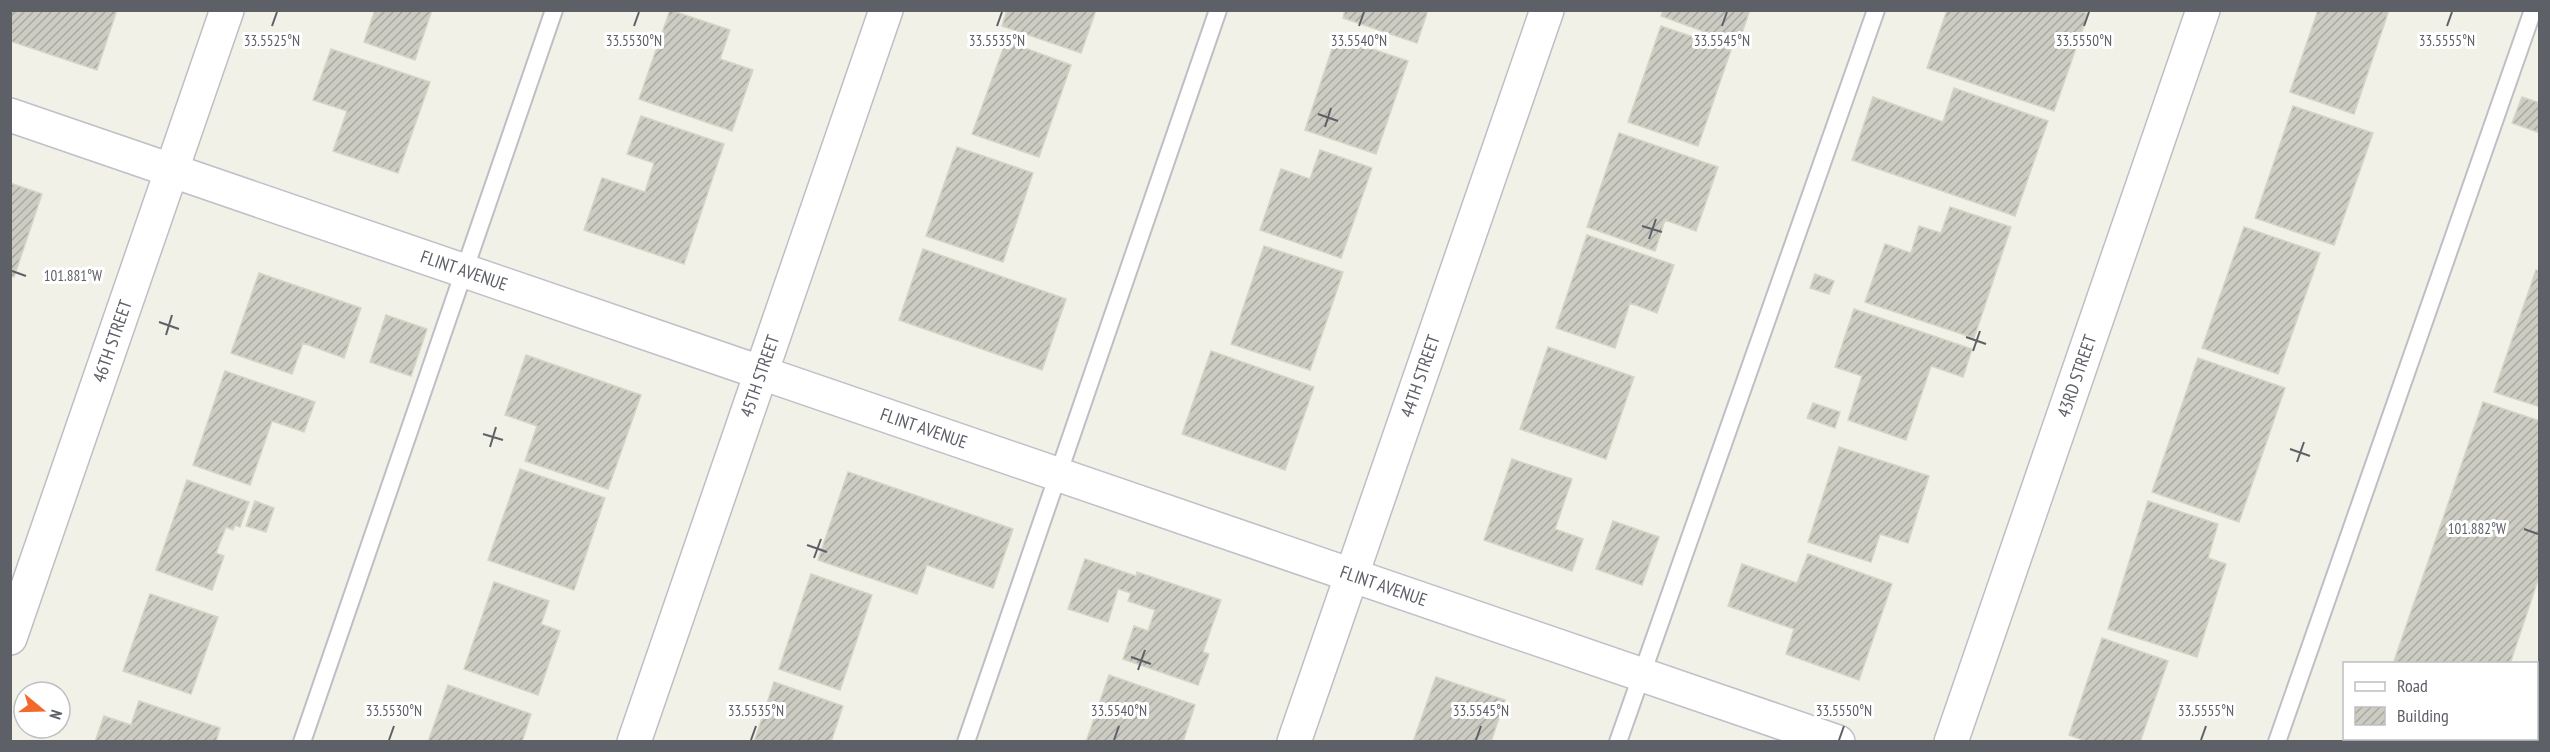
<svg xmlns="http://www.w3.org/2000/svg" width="2550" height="752" font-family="'PT Sans Narrow',sans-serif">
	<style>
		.building { fill: url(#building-hatch); stroke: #d6d5c4; stroke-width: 1.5 }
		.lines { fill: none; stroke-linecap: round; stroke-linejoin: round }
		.lane-casing { stroke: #bebec5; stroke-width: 20 }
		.street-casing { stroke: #bebec5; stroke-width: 36 }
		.secondary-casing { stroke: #bfc0c8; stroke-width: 36 }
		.lane { stroke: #fff; stroke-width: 16 }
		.street { stroke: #fff; stroke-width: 33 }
		.secondary { stroke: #fff; stroke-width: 33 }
		.ticks { fill: none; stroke: #5e6068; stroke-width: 2 }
		.labels { text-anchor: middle; stroke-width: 6; stroke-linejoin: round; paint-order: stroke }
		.street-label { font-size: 18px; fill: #5e6068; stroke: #fff }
		.ticks-label { font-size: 15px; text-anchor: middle; fill: #5e6068; stroke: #fff; stroke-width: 6; stroke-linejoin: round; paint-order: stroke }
	</style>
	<defs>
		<pattern id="building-hatch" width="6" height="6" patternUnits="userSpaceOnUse" patternTransform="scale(1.5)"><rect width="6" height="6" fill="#ccccc3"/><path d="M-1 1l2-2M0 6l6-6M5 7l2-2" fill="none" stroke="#a9a9a2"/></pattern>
	</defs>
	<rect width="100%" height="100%" fill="#f1f1e7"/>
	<path class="building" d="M10,10H117L97,70L10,41Z
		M375,10H432L415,60L364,42Z
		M670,10L730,30L720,59L753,70L732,131L639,99Z
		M1007,10H1096L1081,53L1002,26Z
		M1345,10H1428L1417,43L1343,18Z
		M1663,10H1750L1738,44L1661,16Z
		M1947,10H2079L2088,14L2054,111L1927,68Z
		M2318,10H2389L2354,114L2290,92Z
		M1661,26L1731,50L1698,146L1628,122Z
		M1336,37L1408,61L1376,154L1305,130Z
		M1006,41L1071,65L1039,157L972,134Z
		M331,49L430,82L398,173L333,151L347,111L313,100Z
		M1954,88L2048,121L2015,216L1852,160L1873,97L1943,122Z
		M2522,97L2540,103V133L2512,123Z
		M2293,106L2373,133L2334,245L2255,218Z
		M641,116L724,144L684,264L584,230L602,178L645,192L654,163L627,154Z
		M1619,133L1718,167L1696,231L1665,220L1655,251L1587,227Z
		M957,147L1033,173L1003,262L926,236Z
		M1320,150L1372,168L1341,258L1260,230L1281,169L1310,179Z
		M10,183L42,194L14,277L10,276Z
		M1950,207L2011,227L1974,338L1865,302L1885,244L1911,253L1919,226L1941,233Z
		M2244,227L2320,253L2278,374L2202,348Z
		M1587,235L1674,265L1657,313L1630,303L1615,348L1556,328Z
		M1264,246L1343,272L1310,370L1231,344Z
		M923,249L1066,299L1042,370L899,320Z
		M2536,270L2540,271V407L2494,392Z
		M259,273L361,308L344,358L303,343L292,374L231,353Z
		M1815,274L1834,281L1829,294L1810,288Z
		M1854,309L1972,349L1963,377L1931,366L1906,440L1848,420L1862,376L1835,367Z
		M386,315L427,329L411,376L370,362Z
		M1548,347L1634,377L1606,459L1520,429Z
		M1211,351L1314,387L1285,470L1182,434Z
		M526,355L641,395L608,489L525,461L537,426L505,415Z
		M2198,358L2285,388L2239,522L2152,492Z
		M225,371L315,402L304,432L272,421L250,485L193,465Z
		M2483,402L2540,421V574L2510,664H2393Z
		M1813,403L1840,412L1835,428L1807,418Z
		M1839,447L1929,476L1908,543L1880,534L1871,562L1808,542Z
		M1512,459L1572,479L1555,529L1583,539L1572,571L1484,540Z
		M520,469L605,498L574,590L488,560Z
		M848,472L1013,529L993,588L927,565L917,594L818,560Z
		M187,480L249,502L240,527L235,525L233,530L226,527L216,553L224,556L212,590L156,570Z
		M255,501L274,508L266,532L246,526Z
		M2148,501L2218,524L2208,558L2226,564L2197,657L2108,629Z
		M1613,521L1659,537L1642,585L1596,569Z
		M1808,554L1892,584L1859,680L1786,654L1794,629L1728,606L1742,564L1797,583Z
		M1085,559L1136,576L1137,572L1221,600L1203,652L1209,654L1198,685L1123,659L1134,626L1148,631L1155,610L1128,601L1131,593L1118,589L1108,622L1068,609Z
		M811,574L872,595L840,690L779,669Z
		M494,582L549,601L541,624L560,631L538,695L464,669Z
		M150,594L218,617L191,694L123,671Z
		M2102,638L2168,661L2140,742H2088L2069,735Z
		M1109,675L1195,705L1183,742H1086Z
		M1436,677L1505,700L1491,742H1413Z
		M774,682L843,706L831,742H754Z
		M448,685L531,714L522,742H428Z
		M139,701L220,728L216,742H95L104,716L131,725Z
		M2394,738H2423L2431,742H2393Z"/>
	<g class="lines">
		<g class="lane-casing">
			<path id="lane" d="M302,742L554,10
				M966,742L1218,10
				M1618,742L1876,10
				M2277,742L2533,10"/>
		</g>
		<g class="street-casing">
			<g id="street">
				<path id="s1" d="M10,638L227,10"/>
				<path id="s2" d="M634,742L886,10"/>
				<path id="s3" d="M1294,742L1547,10"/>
				<path id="s4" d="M1951,742L2203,10"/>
			</g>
		</g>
		<g class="secondary-casing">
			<g id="secondary">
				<path id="s5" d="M10,115L1838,742"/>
			</g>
		</g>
		<use href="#lane" class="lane"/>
		<use href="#street" class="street"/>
		<use href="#secondary" class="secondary"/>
	</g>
	<path class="ticks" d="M272,26L277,12M634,26L639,12M997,26L1002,12M1359,26L1364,12M1722,26L1727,12M2084,26L2089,12M2447,26L2452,12M1318,114L1338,121M1325,127L1331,108M1642,226L1662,232M1649,239L1656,219M12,271L26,276M159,322L179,329M166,335L172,315M1966,337L1986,344M1973,351L1980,331M483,434L503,440M490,447L496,427M2290,449L2310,456M2297,462L2304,442M2524,529L2538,534M807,545L827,552M814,558L821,539M1131,657L1151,664M1138,670L1145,650M389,740L394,726M751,740L756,726M1114,740L1119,726M1476,740L1481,726M1839,740L1844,726M2201,740L2206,726"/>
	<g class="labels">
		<g class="street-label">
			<text dy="6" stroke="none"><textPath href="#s5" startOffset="480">FLINT AVENUE</textPath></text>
			<text dy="6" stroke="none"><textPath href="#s1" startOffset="314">46TH STREET</textPath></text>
			<text dy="6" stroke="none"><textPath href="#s2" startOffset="387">45TH STREET</textPath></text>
			<text dy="6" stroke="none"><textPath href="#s3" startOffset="387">44TH STREET</textPath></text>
			<text dy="6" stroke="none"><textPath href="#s4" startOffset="387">43RD STREET</textPath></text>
			<text dy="6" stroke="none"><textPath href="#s5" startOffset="966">FLINT AVENUE</textPath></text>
			<text dy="6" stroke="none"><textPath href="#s5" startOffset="1452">FLINT AVENUE</textPath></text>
		</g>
	</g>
	<g class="ticks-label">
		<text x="272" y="46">33.5525°N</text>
		<text x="634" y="46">33.5530°N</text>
		<text x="997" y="46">33.5535°N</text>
		<text x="1359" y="46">33.5540°N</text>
		<text x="1722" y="46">33.5545°N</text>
		<text x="2084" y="46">33.5550°N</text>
		<text x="2447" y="46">33.5555°N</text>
		<text x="73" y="281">101.881°W</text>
		<text x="2477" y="534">101.882°W</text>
		<text x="394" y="716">33.5530°N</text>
		<text x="756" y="716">33.5535°N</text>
		<text x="1119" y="716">33.5540°N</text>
		<text x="1481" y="716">33.5545°N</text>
		<text x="1844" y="716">33.5550°N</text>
		<text x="2206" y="716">33.5555°N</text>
	</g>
	<rect width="2550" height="752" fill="none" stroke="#5e6068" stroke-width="24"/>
	<rect x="2343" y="662" width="195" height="78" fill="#ffffff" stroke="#bfbfc3" stroke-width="1.5"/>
	<rect x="2355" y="682" width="30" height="9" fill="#ffffff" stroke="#bfbfc3" stroke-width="1.5"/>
	<text x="2397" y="692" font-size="18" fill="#5e6068">Road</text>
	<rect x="2355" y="707" width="30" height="18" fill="url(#building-hatch)" stroke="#bfbfc3" stroke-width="1.5"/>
	<text x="2397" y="722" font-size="18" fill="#5e6068">Building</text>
	<g transform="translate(42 710) rotate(109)"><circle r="28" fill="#ffffff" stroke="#bfbfc3" stroke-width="1.5"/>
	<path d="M0-4.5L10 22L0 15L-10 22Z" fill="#f2692b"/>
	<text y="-9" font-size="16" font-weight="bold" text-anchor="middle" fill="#5e6068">N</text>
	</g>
</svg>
